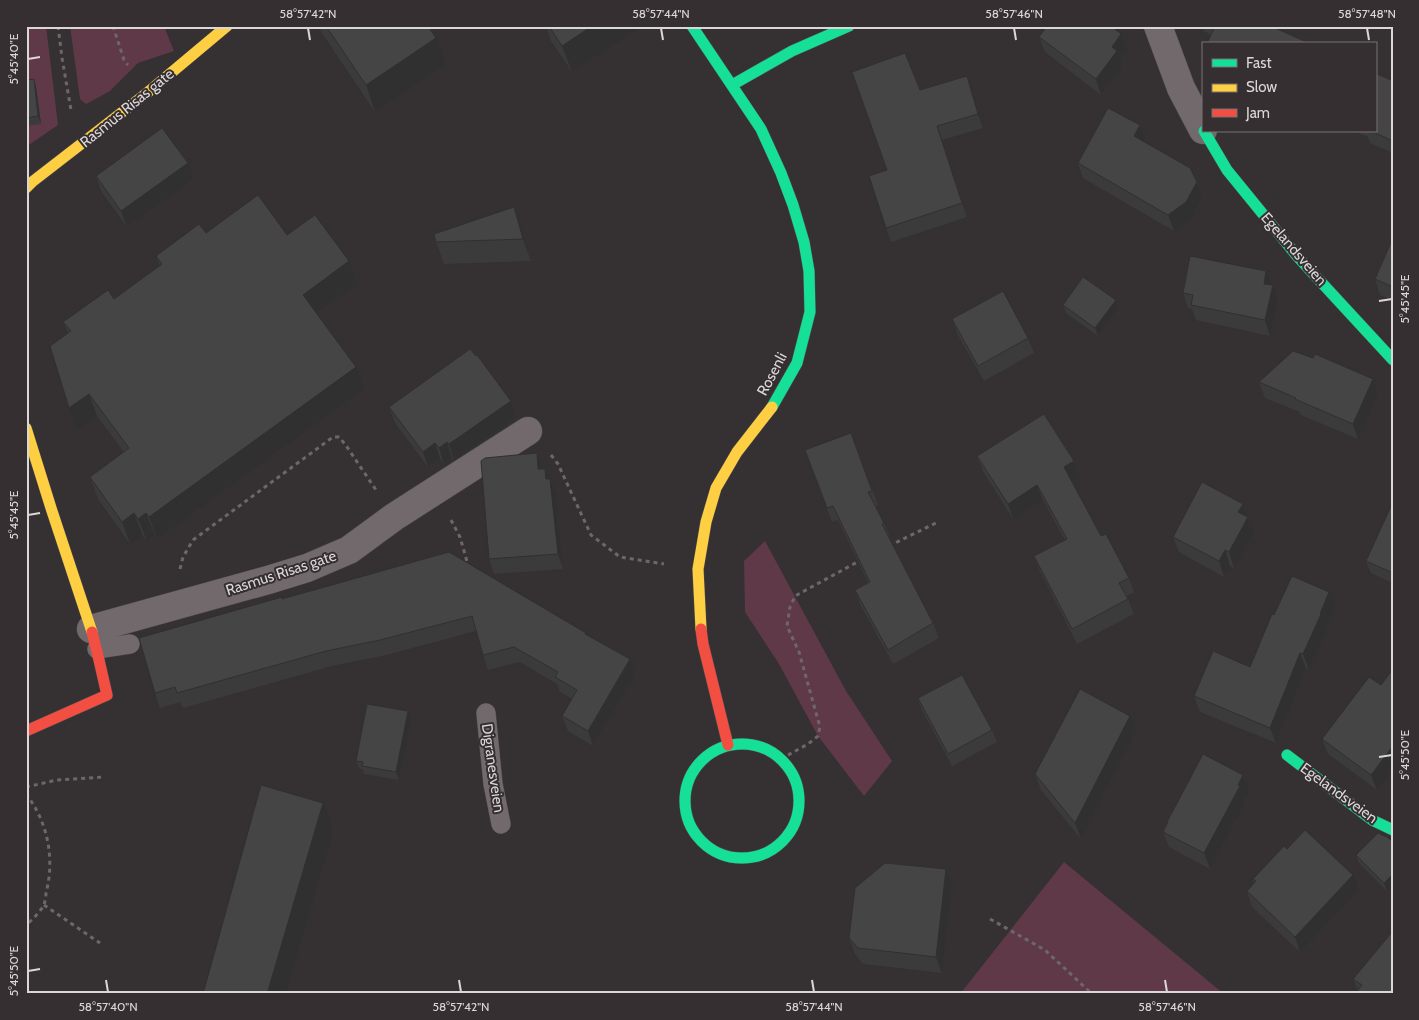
<svg xmlns="http://www.w3.org/2000/svg" width="1419" height="1020" font-family="Cabin,sans-serif">
	<style>
		.green { fill: #5f3947 }
		.lines { fill: none; stroke-linecap: round; stroke-linejoin: round }
		.lane-casing { stroke: #4f4c4d; stroke-width: 20 }
		.street-casing { stroke: #4f4c4d; stroke-width: 29 }
		.fast-casing { stroke: #4f4c4d; stroke-width: 12 }
		.slow-casing { stroke: #4f4c4d; stroke-width: 12 }
		.jam-casing { stroke: #4f4c4d; stroke-width: 12 }
		.path { stroke: #6e676a; stroke-width: 3; stroke-dasharray: 4 4; stroke-linecap: butt }
		.lane { stroke: #72696d; stroke-width: 19 }
		.street { stroke: #72696d; stroke-width: 28 }
		.fast { stroke: #16e098; stroke-width: 11 }
		.slow { stroke: #ffcf43; stroke-width: 11 }
		.jam { stroke: #f24e42; stroke-width: 11 }
		.wall { fill: #3c3b3c }
		.shaded-wall { fill: #313031 }
		.building { fill: #464546; stroke: #313031 }
		.ticks { fill: none; stroke: #dbd7d8; stroke-width: 2 }
		.labels { text-anchor: middle; stroke-width: 4; stroke-linejoin: round; paint-order: stroke }
		.street-label { font-size: 15px; fill: #dbd7d8; stroke: #362f31 }
		.neatline { fill: none; stroke: #dbd7d8; stroke-width: 2 }
		.ticks-label { font-size: 12px; text-anchor: middle; fill: #dbd7d8 }
	</style>
	<rect width="100%" height="100%" fill="#353032"/>
	<path class="green" d="M26,26H46L58,125L26,147Z
		M70,26H164L174,51L138,63L110,91L90,102L86,104L80,99Z
		M765,541L846,691L892,761L864,796L818,736L779,664L745,612L744,561Z
		M1064,862L1224,994H960Z"/>
	<g class="lines">
		<g class="lane-casing">
			<path id="lane" d="M97,649L130,644
				M486,713L493,784L501,824"/>
		</g>
		<g class="street-casing">
			<path id="street" d="M1158,26L1181,88L1203,130
				M91,629L268,580L307,568L349,550L394,517L528,431"/>
		</g>
		<g class="fast-casing">
			<path id="fast" d="M692,26L761,129L781,173L793,205L804,242L809,271L810,312L797,363L772,407
				M732,85L792,51L849,26
				M1204,131L1227,170L1297,256L1393,360
				M685 801a57 57 0 1 1 114 0a57 57 0 1 1-114 0Z
				M1287,755L1372,820L1393,830"/>
		</g>
		<g class="slow-casing">
			<path id="slow" d="M26,188L32,182L147,93L227,26
				M26,428L51,508L92,632
				M701,629L698,569L706,522L716,488L737,452L772,407"/>
		</g>
		<g class="jam-casing">
			<path id="jam" d="M701,629L703,644L728,745
				M26,731L107,695L99,660L92,632"/>
		</g>
		<path class="path" d="M58,26L62,58L71,110
			M113,26L124,60L128,65
			M551,455L558,464L591,535L620,557L664,564
			M451,520L460,537L468,565
			M889,546L938,522
			M180,569L183,557L193,540L333,437H339L345,444L376,490
			M781,759L808,744L818,736L820,727L799,652L787,626L790,607L795,596L861,560
			M26,787L57,780L103,777
			M26,794C48,822 55,859 46,893C46,897 45,901 44,905C40,912 32,920 26,925
			M44,905L100,943
			M990,919L1045,950L1092,994"/>
		<use href="#lane" class="lane"/>
		<use href="#street" class="street"/>
		<use href="#fast" class="fast"/>
		<use href="#slow" class="slow"/>
		<use href="#jam" class="jam"/>
	</g>
	<path class="wall" d="M319,26H428L446,64L375,112L320,30Z
		M546,26H637L638,29L572,72L551,41Z
		M1202,26H1282L1284,32L1211,35L1204,31Z
		M1039,37L1127,50L1120,59L1123,66L1101,95L1045,52Z
		M26,80L36,87L41,124L26,126Z
		M1393,81V153L1370,143L1368,137L1355,131H1375Z
		M920,90L972,91L983,128L942,140L967,217L891,242L886,228L887,170Z
		M1140,125L1145,141L1144,142L1197,182L1202,198L1192,218L1174,231L1083,178L1078,163Z
		M96,176L193,179L127,227L101,191Z
		M514,207L522,229L531,261L444,264L436,242Z
		M206,233L287,235L349,261L357,284L317,313L364,389L157,539L155,535L147,541L143,536L130,544L98,499L90,477L124,452L97,416L77,430L69,408L68,333L63,322L114,299L160,266L156,256Z
		M1393,238V300L1380,295L1375,279Z
		M1266,271L1271,285H1273L1278,301L1270,336L1196,320L1192,309L1188,308L1183,293Z
		M1116,300L1119,308L1098,336L1066,313L1063,305Z
		M952,319L1028,338L1034,353L984,381L958,335Z
		M1259,382L1378,394L1358,439L1301,415L1300,412L1265,398Z
		M511,401L517,417L454,460L452,458L444,464L440,458L428,467L395,423L389,407Z
		M851,433L878,505L876,506L884,523L890,537L889,538L933,623L939,638L893,664L860,604L855,590L868,582L838,520L832,522L805,450Z
		M537,453L543,469H545L549,479H550L556,494L563,569L494,574L489,559Z
		M977,456L1074,461L1079,476L1071,481L1101,536L1129,578L1134,592L1127,596L1134,614L1077,644L1040,571L1034,556L1065,540L1043,500L1013,519L983,471Z
		M1243,504L1254,532L1234,568L1230,566L1224,577L1179,552L1173,537Z
		M1393,504V583L1371,573L1366,561Z
		M449,552L586,633V635L630,659L635,674L593,746L568,731L562,716L572,699L560,692L557,684L520,662L488,670L483,655L476,631L386,655L332,666L183,708L180,702L160,708L155,693L283,599Z
		M1335,608L1326,627L1327,630L1309,670L1306,668L1276,743L1200,712L1194,696L1250,667L1274,615Z
		M1381,685L1377,790L1328,754L1322,739Z
		M918,698L992,730L997,742L952,766L922,710Z
		M408,711L411,719L399,780L364,774L363,769H359L356,761Z
		M1136,731L1081,839L1041,790L1035,774Z
		M1243,775L1249,791L1244,799L1245,802L1210,869L1169,847L1163,832L1167,824V822Z
		M1378,833L1387,891L1359,863L1356,855Z
		M1287,849L1359,890L1300,952L1252,907L1247,891L1254,884L1253,879Z
		M946,869L952,885L942,973L863,964L855,954L849,938Z
		M1353,979L1393,994L1358,991Z"/>
	<path class="shaded-wall" d="M592,26H637L638,29L572,72L562,46Z
		M1275,26H1282L1284,33L1275,28Z
		M1121,34L1127,50L1120,59L1123,66L1101,95L1096,79L1112,47Z
		M436,38L446,64L375,112L366,85Z
		M967,76L972,91L983,128L978,114Z
		M34,79L36,87L41,124L38,116Z
		M1140,125L1145,141L1139,152L1134,136Z
		M937,126L942,140L967,217L962,203Z
		M188,163L193,179L127,227L121,211Z
		M1197,182L1202,198L1192,218L1174,231L1168,215Z
		M514,207L522,229L531,261L523,239Z
		M349,261L357,284L311,317L303,295Z
		M1266,271L1272,287L1264,284Z
		M1273,285L1278,301L1270,336L1265,320Z
		M1116,300L1119,308L1098,336L1095,328Z
		M356,367L364,389L157,539L149,517Z
		M1373,379L1378,394L1358,439L1353,424Z
		M89,394L97,416L77,430L69,408Z
		M511,401L517,417L454,460L449,444Z
		M447,442L452,458L444,464L439,448Z
		M435,443L440,458L428,467L423,452Z
		M537,453L543,469H538Z
		M1074,461L1079,476L1070,482L1064,467Z
		M545,469L556,494L563,569L558,554L546,479Z
		M1037,485L1043,500L1013,519L1008,504Z
		M1243,504L1254,532L1234,568L1229,552L1238,512Z
		M134,513L143,536L130,544L122,522Z
		M146,513L155,535L147,541L138,519Z
		M1225,550L1230,566L1224,577L1219,561Z
		M1329,592L1335,608L1326,627L1327,630L1309,670L1303,654Z
		M1300,653L1306,668L1276,743L1270,728Z
		M630,659L635,674L593,746L588,731Z
		M408,711L411,719L399,780L396,772Z
		M1130,716L1136,731L1081,839L1075,823Z
		M1393,746V769L1377,790L1371,775Z
		M1243,775L1249,791L1244,799L1245,802L1210,869L1204,853Z
		M323,803L333,831L285,994H267Z
		M946,869L952,885L942,973L936,957Z
		M1393,874V885L1387,891L1384,883Z
		M1353,875L1359,890L1300,952L1295,937Z"/>
	<path class="building" d="M326,26H428L436,38L366,85Z
		M549,26H592L562,46Z
		M1047,26H1111L1121,34L1112,47L1117,51L1096,79L1039,37Z
		M1215,26H1275V28L1311,44H1208L1207,43Z
		M905,53L920,90L967,76L978,114L937,126L962,203L886,228L869,176L887,170L852,72Z
		M1375,73L1393,81V141L1371,131H1375Z
		M34,79L38,116L26,118V80Z
		M1108,108L1140,125L1134,136L1190,168L1197,182L1186,202L1168,215L1078,163Z
		M162,128L188,163L121,211L96,176Z
		M258,195L287,235L315,215L349,261L303,295L356,367L149,517L146,513L138,519L134,513L122,522L90,477L129,448L89,394L69,408L50,346L71,331L63,322L108,290L114,299L162,264L156,256L199,224L206,233Z
		M514,207L523,239L436,242L434,234Z
		M1393,238V287L1375,279Z
		M1190,256L1266,271L1264,284L1273,285L1265,320L1191,305L1193,295L1183,293Z
		M1083,277L1116,300L1095,328L1063,305Z
		M1003,291L1028,338L978,366L952,319Z
		M470,349L476,356L477,355L511,401L449,444L447,442L439,448L435,443L423,452L389,407Z
		M1293,351L1313,358L1315,354L1373,379L1353,424L1295,399L1296,398L1259,382Z
		M1044,414L1074,461L1064,467L1101,536L1106,534L1129,578L1119,583L1128,599L1072,629L1034,556L1067,539L1037,485L1008,504L977,456Z
		M851,433L872,491L868,492L884,523L882,524L933,623L888,650L855,590L870,582L833,506L827,508L805,450Z
		M537,453L538,469H545L546,479H550L558,554L489,559L481,461L485,458Z
		M1202,482L1243,504L1238,512L1248,517L1229,552L1225,550L1219,561L1173,537Z
		M1392,504H1393V573L1366,561Z
		M449,552L586,633L585,634L630,659L588,731L562,716L577,690L555,677L558,672L514,647L483,655L472,616L380,640L326,651L177,693L175,687L155,693L139,638L282,597V599Z
		M1292,576L1329,592L1320,614H1321L1303,654L1300,653L1270,728L1194,696L1213,651L1250,667L1272,614L1274,615Z
		M1393,669V746L1371,775L1322,739L1369,677L1381,685Z
		M962,675L992,730L948,754L918,698Z
		M1080,689L1130,716L1075,823L1035,774Z
		M367,704L408,711L396,772L362,766L363,762L356,761Z
		M1203,754L1243,775L1238,785L1240,786L1204,853L1163,832L1168,822H1167Z
		M261,785L323,803L267,994H203Z
		M1305,830L1353,875L1295,937L1247,891L1256,881L1253,879L1284,846L1287,849Z
		M1378,833L1387,837L1393,842V874L1384,883L1356,855Z
		M885,863L946,869L936,957L858,948L849,938L855,888Z
		M1393,931V994H1355L1362,985L1353,979Z"/>
	<path class="ticks" d="M308,28L310,40M661,28L663,40M1014,28L1016,40M1367,28L1369,40M28,59L40,57M1379,301L1392,299M28,515L40,513M1379,757L1392,755M28,971L40,969M106,980L108,992M459,980L461,992M812,980L814,992M1165,980L1167,992"/>
	<g class="labels">
		<g class="street-label">
			<text transform="translate(127 108) rotate(-39)" y="5">Rasmus Risas gate</text>
			<text transform="translate(1294 249) rotate(49)" y="5">Egelandsveien</text>
			<text transform="translate(772 374) rotate(-62)" y="5">Rosenli</text>
			<text transform="translate(281 573) rotate(-18)" y="5">Rasmus Risas gate</text>
			<text transform="translate(493 768) rotate(82)" y="5">Digranesveien</text>
			<text transform="translate(1339 793) rotate(36)" y="5">Egelandsveien</text>
		</g>
	</g>
	<rect width="1419" height="1020" fill="none" stroke="#362f31" stroke-width="55"/>
	<rect x="1202" y="42" width="175" height="90" fill="#362f31" stroke="#787274"/>
	<rect x="1212" y="59" width="25" height="8" fill="#16e098" stroke="#787274"/>
	<text x="1246" y="68" font-size="15" fill="#dbd7d8">Fast</text>
	<rect x="1212" y="84" width="25" height="8" fill="#ffcf43" stroke="#787274"/>
	<text x="1246" y="92" font-size="15" fill="#dbd7d8">Slow</text>
	<rect x="1212" y="109" width="25" height="8" fill="#f24e42" stroke="#787274"/>
	<text x="1246" y="118" font-size="15" fill="#dbd7d8">Jam</text>
	<rect x="28" y="28" width="1364" height="964" class="neatline"/>
	<g class="ticks-label">
		<text x="308" y="18">58°57'42"N</text>
		<text x="661" y="18">58°57'44"N</text>
		<text x="1014" y="18">58°57'46"N</text>
		<text x="1367" y="18">58°57'48"N</text>
		<text transform="translate(14 59) rotate(-90)" y="4">5°45'40"E</text>
		<text transform="translate(1405 299) rotate(-90)" y="4">5°45'45"E</text>
		<text transform="translate(14 515) rotate(-90)" y="4">5°45'45"E</text>
		<text transform="translate(1405 755) rotate(-90)" y="4">5°45'50"E</text>
		<text transform="translate(14 971) rotate(-90)" y="4">5°45'50"E</text>
		<text x="108" y="1011">58°57'40"N</text>
		<text x="461" y="1011">58°57'42"N</text>
		<text x="814" y="1011">58°57'44"N</text>
		<text x="1167" y="1011">58°57'46"N</text>
	</g>
</svg>
